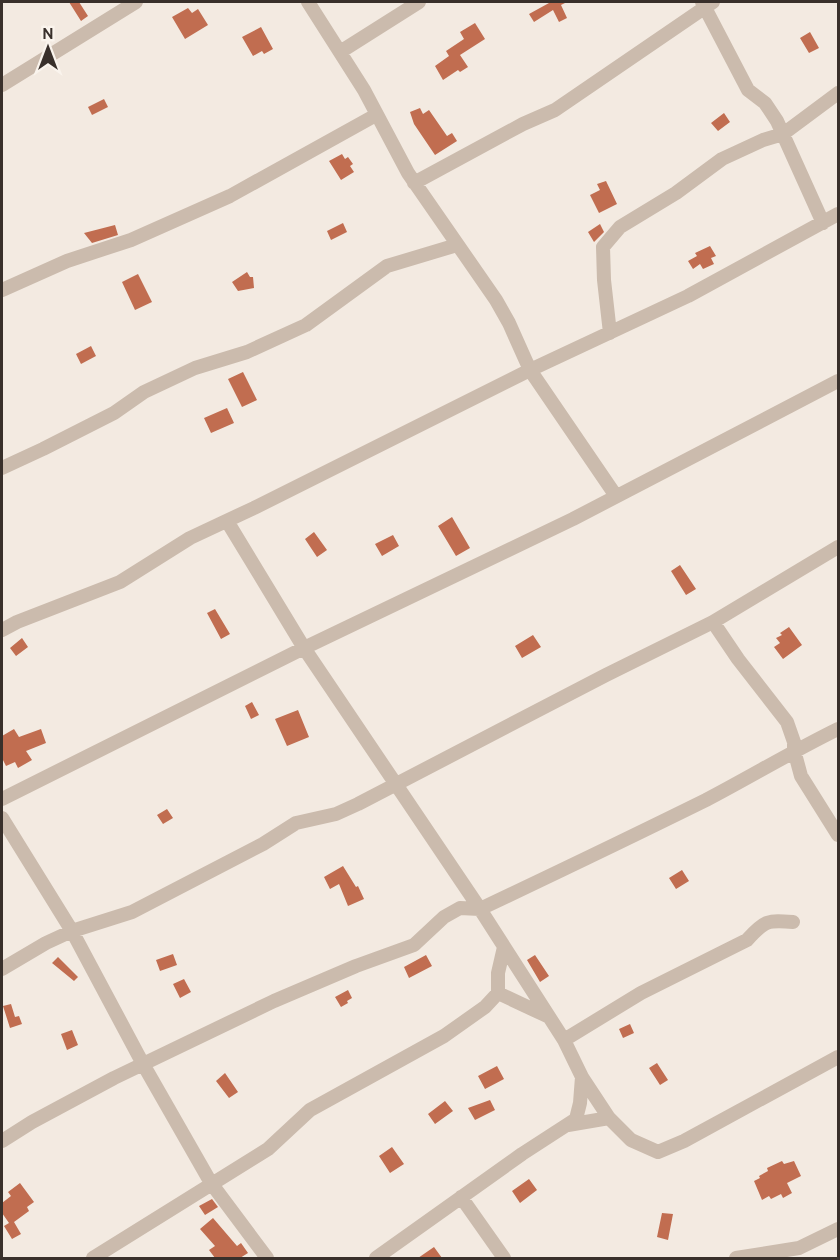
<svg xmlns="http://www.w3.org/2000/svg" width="840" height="1260" font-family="Cabin,sans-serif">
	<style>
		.building { fill: #c16d50 }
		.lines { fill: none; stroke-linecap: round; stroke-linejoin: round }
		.street { stroke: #cbbbad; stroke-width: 14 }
	</style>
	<rect width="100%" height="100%" fill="#f3eae1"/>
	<path class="building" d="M69,2H79L88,16L81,21Z
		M549,3L567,2L561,5L567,18L559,22L553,10L534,22L529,14Z
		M188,8L192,13L198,9L208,25L185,39L172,17Z
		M475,23L485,39L460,55L468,67L460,72L458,70L443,80L435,66L449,56L446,51L464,39L460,32Z
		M261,27L273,49L264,54L262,51L253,56L242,37Z
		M810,32L819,48L809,53L800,38Z
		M104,99L108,107L92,115L88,107Z
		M420,108L423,114L429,110L447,136L452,133L457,141L435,155L414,124L410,112Z
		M724,113L730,122L718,131L711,123Z
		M342,154L345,159L348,157L353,164L350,166L354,172L341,180L329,161Z
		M606,181L617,204L599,213L590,195L600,190L597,184Z
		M343,223L347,232L331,240L327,231Z
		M600,224L604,232L594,242L588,232Z
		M115,225L118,235L92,243L84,233Z
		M710,246L716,256L711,258L714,264L703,269L700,264L693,269L688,261L697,256L695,253Z
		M247,272L250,277H253L254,288L238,291L232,282Z
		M138,274L152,302L135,310L122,282Z
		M91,346L96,356L81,364L76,354Z
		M243,372L257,400L242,407L228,379Z
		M227,408L234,423L211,433L204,418Z
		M452,517L470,548L456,556L438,526Z
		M314,532L327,550L317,557L305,539Z
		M393,535L399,546L382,556L375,544Z
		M680,565L696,589L686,595L671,571Z
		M215,609L230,634L221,639L207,613Z
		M789,627L802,645L783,659L774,647L780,643L776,638L782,635L780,633Z
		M533,635L541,647L522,658L515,646Z
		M22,638L28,647L16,656L10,648Z
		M252,702L259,715L251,719L245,706Z
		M298,710L309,737L287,746L275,719Z
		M14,729L19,737L41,729L46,743L26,751L32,760L18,768L15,762L6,766L2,758V736Z
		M167,809L173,818L163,824L157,815Z
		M343,866L356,887L358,886L364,899L348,906L339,884L330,889L324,877Z
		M682,870L689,881L676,889L669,878Z
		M173,954L177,965L160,971L156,960Z
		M426,955L432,966L409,978L404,967Z
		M535,955L549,976L540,982L527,960Z
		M58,957L78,977L74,981L52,963Z
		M184,979L191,992L180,998L173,984Z
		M348,990L352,998L347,1001L348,1003L341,1007L335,997Z
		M11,1004L15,1017L19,1016L22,1024L10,1028L3,1006Z
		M630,1024L634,1033L623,1038L619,1029Z
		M72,1030L78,1045L67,1050L61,1034Z
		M657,1063L668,1080L660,1085L649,1068Z
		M497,1066L504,1079L485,1089L478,1076Z
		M225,1073L238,1092L229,1098L216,1081Z
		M490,1100L495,1110L475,1120L468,1108Z
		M445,1101L453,1111L435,1124L428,1114Z
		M392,1147L404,1164L390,1173L379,1156Z
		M782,1161L784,1164L794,1161L801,1176L787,1183L792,1193L783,1198L781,1194L771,1199L769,1196L762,1200L754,1181L760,1178L759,1176L768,1171L767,1168Z
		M529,1179L537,1190L520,1203L512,1191Z
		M20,1183L34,1202L27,1207L29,1211L14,1222L21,1234L12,1239L4,1226L9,1223L2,1213V1203L11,1196L8,1192Z
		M212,1199L218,1207L205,1215L199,1206Z
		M662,1213L673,1214L668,1240L657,1237Z
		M213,1218L237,1246L241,1243L248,1253L240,1258H215L209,1250L215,1246L200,1229Z
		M434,1247L442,1258H418Z"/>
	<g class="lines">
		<path class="street" d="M308,2L364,90L408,173L496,300L509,323L530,370L616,496
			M702,2L748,90L765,103L777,121L823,223
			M340,52L419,2
			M2,85L136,2
			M414,183L523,124L555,110L713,2
			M2,290L67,261L131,240L230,196L376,115
			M610,333L604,280L603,247L620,227L676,193L722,159L763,140L783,134L838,93
			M2,468L43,449L114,413L144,392L195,368L247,352L306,325L387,266L457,245
			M227,521L304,648L480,909L564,1040L582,1077L580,1103L576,1119L522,1154L376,1258
			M713,622L738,659L787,722L794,742V750L801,776L838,835
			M2,630L17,622L120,582L190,538L254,508L530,370L688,296L838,214
			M2,799L304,648L573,519L838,381
			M2,818L72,931L143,1064L211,1183L267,1258
			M2,969L46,943L72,931L132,912L263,844L296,823L336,814L358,804L606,675L713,622L838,547
			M498,993L547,1016
			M564,1040L641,993L747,940C765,920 768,920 793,922
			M582,1077L609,1118L631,1140L658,1152L684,1141L838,1057
			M568,1125L609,1118
			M2,1141L32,1122L114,1078L274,1001L356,966L414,945L444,917L460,908L480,909C556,873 631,837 706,800C750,777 793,751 838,729
			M461,1197L504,1258
			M93,1258L268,1149L310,1110L444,1036L485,1007L498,993V973L504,947
			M736,1258L799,1248L838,1229"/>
	</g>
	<rect width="840" height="1260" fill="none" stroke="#39302b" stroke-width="6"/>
	<g transform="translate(48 48)" stroke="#faf4ed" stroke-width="4.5" paint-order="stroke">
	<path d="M0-4.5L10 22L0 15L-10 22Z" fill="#39302b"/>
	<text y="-9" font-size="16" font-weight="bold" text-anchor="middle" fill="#39302b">N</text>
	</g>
</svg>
